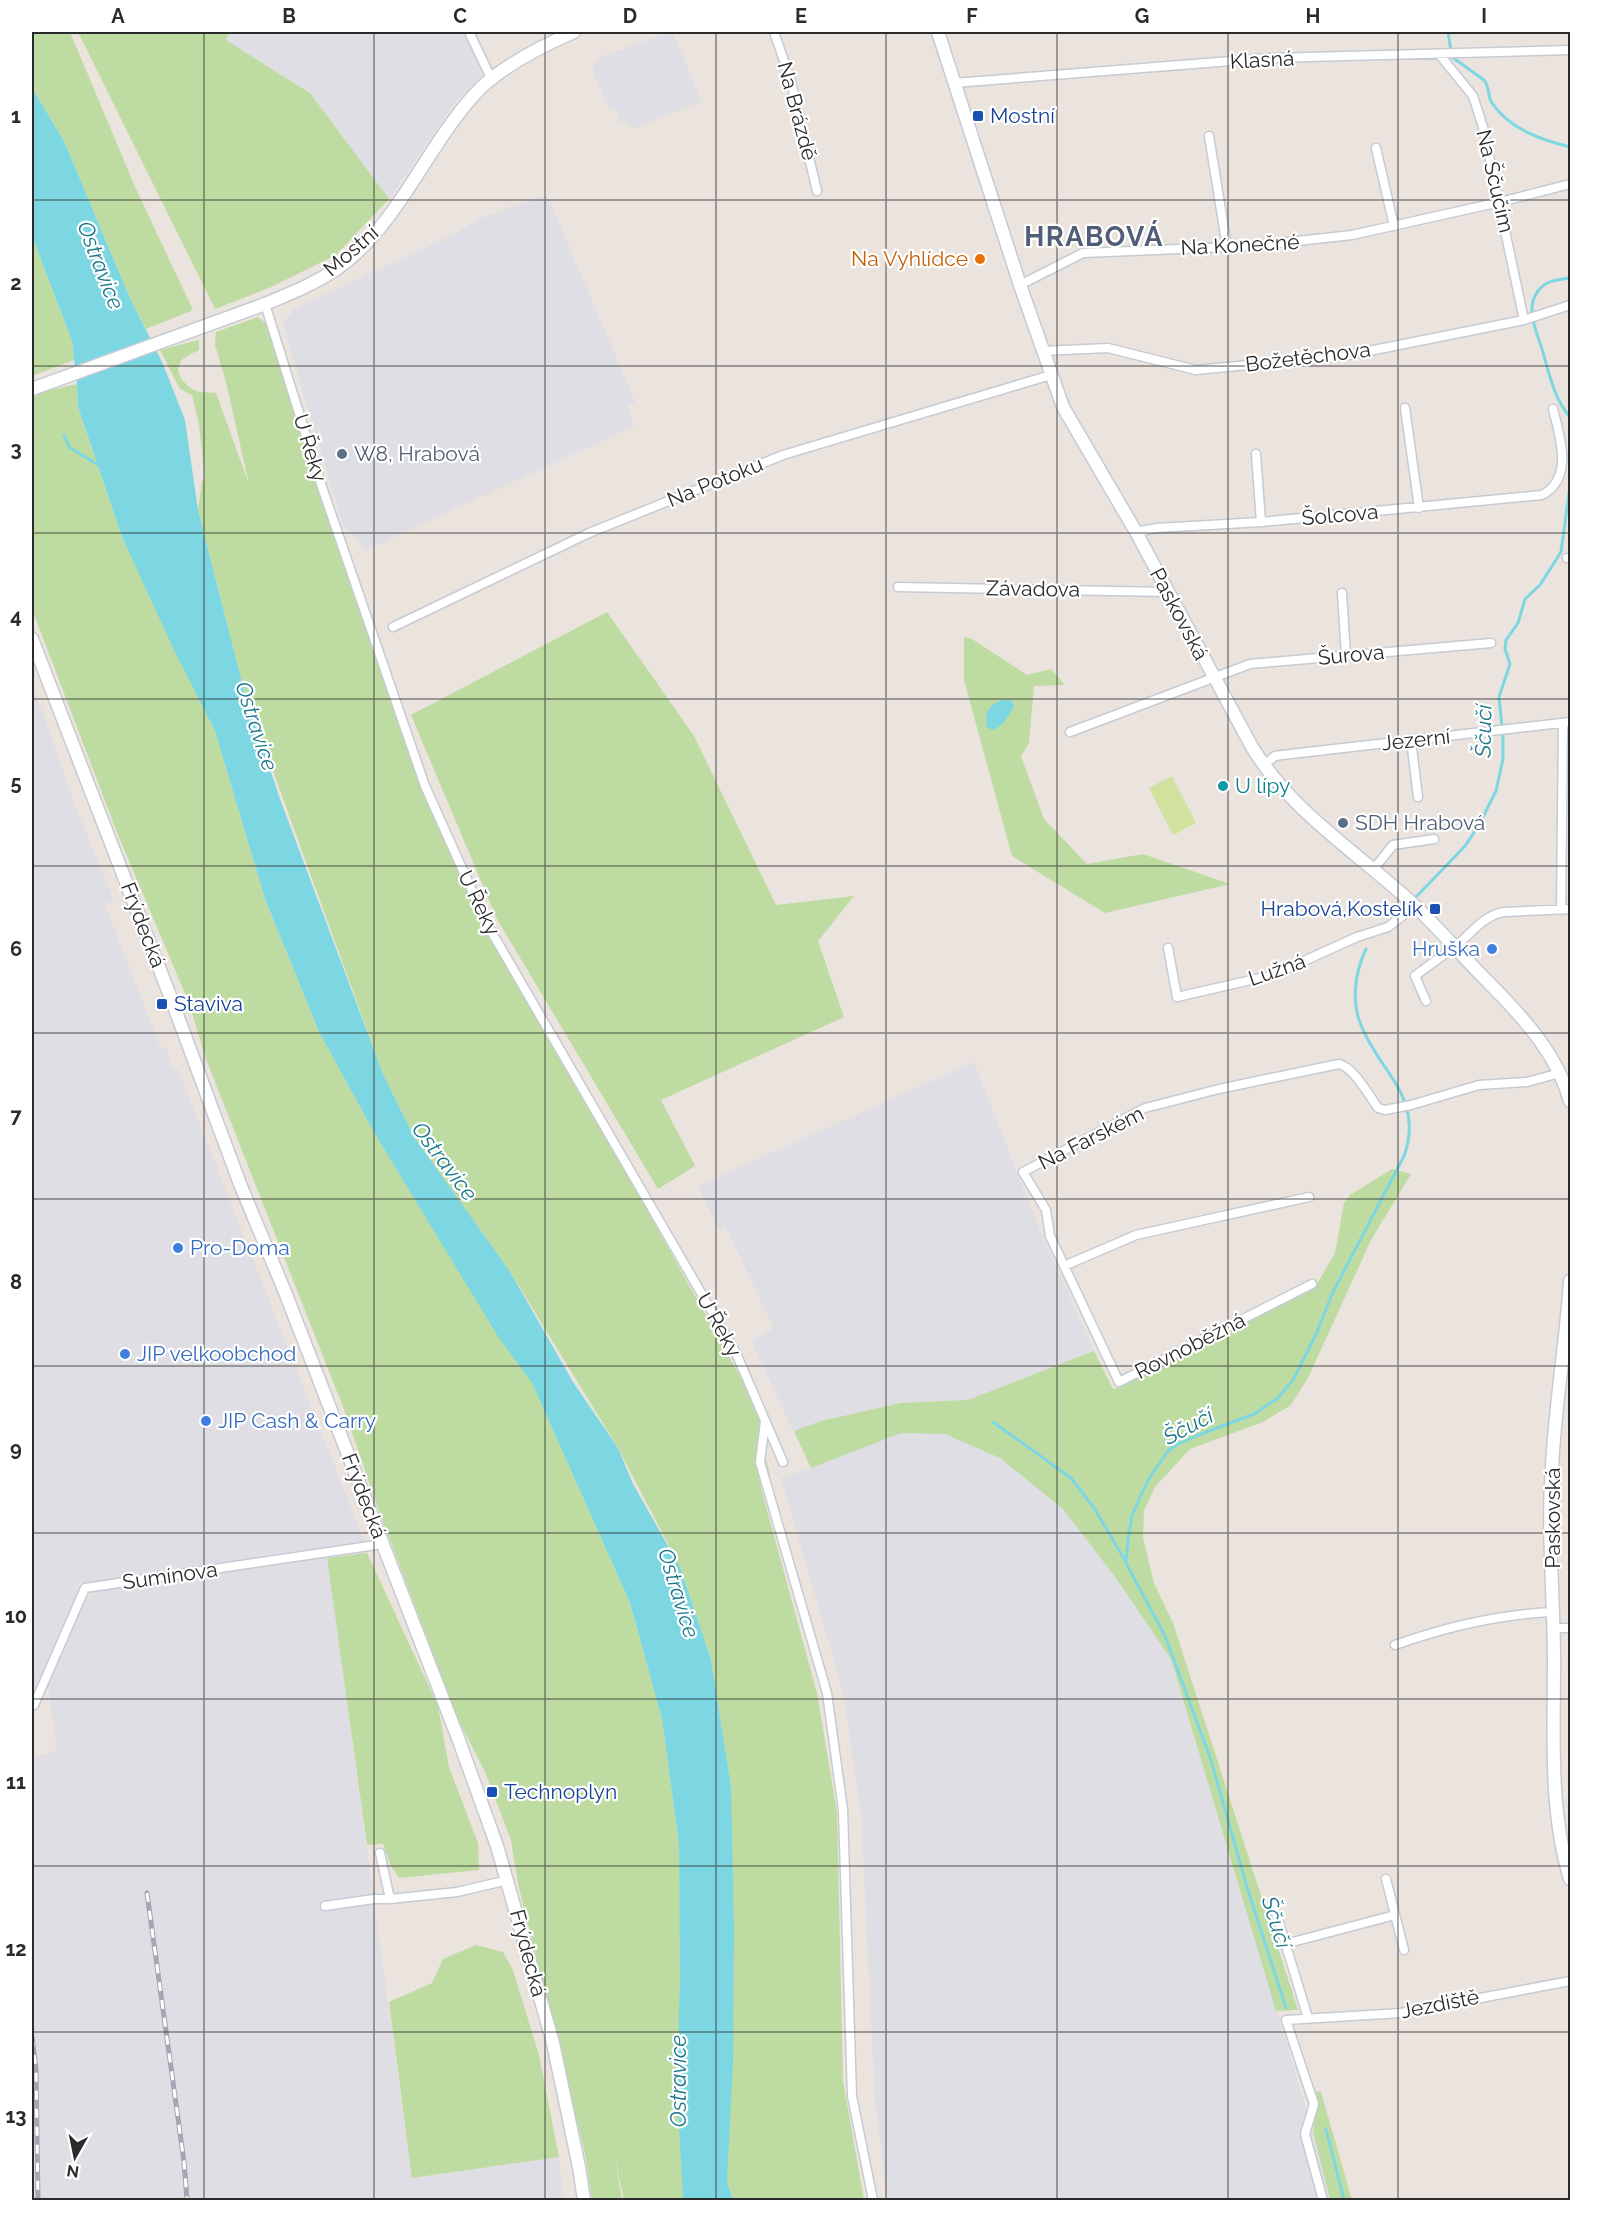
<svg xmlns="http://www.w3.org/2000/svg" width="1602" height="2232" font-family="Raleway,sans-serif">
	<style>
		.industrial { fill: #dfdee4 }
		.green { fill: #bedca1 }
		.pitch { fill: #d0e29e }
		.water { fill: #7dd7e2 }
		.lines { fill: none; stroke-linecap: round; stroke-linejoin: round }
		.stream { stroke: #7dd7e2; stroke-width: 3 }
		.street-casing { stroke: #c6cbd3; stroke-width: 11 }
		.secondary-casing { stroke: #c6cbd3; stroke-width: 15 }
		.street { stroke: #fff; stroke-width: 8 }
		.secondary { stroke: #fff; stroke-width: 12 }
		.rail-casing { stroke: #a2a7b3; stroke-width: 5 }
		.rail { stroke: #fff; stroke-width: 3; stroke-dasharray: 9; stroke-linecap: butt }
		.grid { fill: none; stroke: #2b2b2b; stroke-width: 1.5; stroke-opacity: 0.55 }
		.transit-dot { fill: #1a4fb4; stroke: #fff; stroke-width: 2 }
		.food-dot { fill: #e8710a; stroke: #fff; stroke-width: 2 }
		.service-dot { fill: #5c6f8a; stroke: #fff; stroke-width: 2 }
		.culture-dot { fill: #0f9aa8; stroke: #fff; stroke-width: 2 }
		.shop-dot { fill: #3f7fe0; stroke: #fff; stroke-width: 2 }
		.labels { text-anchor: middle; stroke-width: 4.5; stroke-linejoin: round; paint-order: stroke }
		.street-label { font-size: 21px; fill: #2b2b2b; stroke: #fff }
		.transit-label { font-size: 21px; fill: #164399; stroke: #fff; text-anchor: start }
		.food-label { font-size: 21px; fill: #c56008; stroke: #fff; text-anchor: end }
		.service-label { font-size: 21px; fill: #4e5e75; stroke: #fff; text-anchor: start }
		.culture-label { font-size: 21px; fill: #0d838f; stroke: #fff; text-anchor: start }
		.shop-label { font-size: 21px; fill: #366cbe; stroke: #fff; text-anchor: start }
		.water-label { font-size: 22px; font-style: italic; fill: #1c798d; stroke: #fff }
		.district-label { font-size: 27px; font-weight: bold; letter-spacing: 1.5px; fill: #505d77; stroke: #fff }
		.neatline { fill: none; stroke: #2b2b2b; stroke-width: 2 }
		.grid-label { font-size: 20px; text-anchor: middle; font-weight: bold; fill: #2b2b2b }
	</style>
	<rect width="100%" height="100%" fill="#ebe3de"/>
	<path class="industrial" d="M229,32H462L484,72L455,102L389,199L310,93L226,40Z
		M672,32L702,101L632,129L626,122H620L615,109L608,107L592,69L599,57Z
		M547,195L635,402L627,406L634,426L366,550L343,525L283,324L294,309L457,233L481,218Z
		M32,686L46,721L75,806L114,900L105,905L160,1046L167,1050L174,1071L178,1069L365,1543L80,1583L32,1696Z
		M974,1062L1035,1219L1094,1351L969,1400L1042,1449L1161,1627L1313,2132L1330,2200H887L875,2098L861,1813L843,1692L781,1478L811,1468L751,1341L774,1328L725,1226L719,1230L698,1186Z
		M327,1558L412,2178L559,2157L564,2200H32V1758L57,1750L48,1686L84,1604L93,1592Z"/>
	<path class="green" d="M32,32H70L136,189L193,310L146,329L129,296L64,141L32,88Z
		M78,32H229L226,40L310,93L389,199L336,255L271,287L215,309Z
		M32,236L72,341L74,360L32,376Z
		M258,317L267,324L425,786L487,924L765,1421L758,1433L770,1474L761,1488L817,1693L837,1813L843,2081L864,2200H733L727,2181L731,1786L711,1659L680,1567L618,1448L509,1270L414,1137L383,1074L245,694L198,510L202,481L205,480L199,424L192,395L180,389L160,350L199,340V350C193,353 186,356 182,360C172,372 185,386 196,391C202,393 210,392 216,393L249,484L226,382L215,345L216,332Z
		M77,384L78,407L122,537L215,731L265,899L319,1032L375,1134L453,1261L532,1383L630,1603L662,1719L679,1845L684,2200H624L615,2158L622,2200H592L585,2153L518,1884L511,1840L485,1772L459,1721L380,1514L345,1412L206,1059L189,1003L118,835L32,609V440L35,439L32,433V394Z
		M607,612L694,736L776,905L854,896L818,941L844,1017L661,1100L695,1166L658,1189L497,919L411,715Z
		M964,637L972,639L1027,675L1051,669L1065,685L1034,686L1029,743L1021,756L1044,819L1087,864L1143,854L1230,884L1105,913L1012,856L964,680Z
		M1392,1169L1411,1174L1371,1240L1308,1378L1291,1405L1263,1422L1190,1449L1155,1487L1144,1511L1143,1538L1154,1583L1173,1623L1298,2010L1276,2011L1171,1659L1116,1578L1063,1509L1000,1458L945,1434L901,1433L811,1468L794,1431L821,1421L901,1403L968,1400L1094,1351L1113,1389L1124,1385L1317,1284L1335,1253L1344,1203L1350,1195Z
		M367,1553L438,1706L449,1767L478,1843L479,1870L399,1878L391,1866L383,1844L367,1845L327,1558Z
		M476,1945L503,1952L513,1970L539,2055L559,2157L412,2178L389,2002L432,1983L443,1959Z
		M1317,2091L1321,2092L1352,2200H1330L1313,2132Z"/>
	<path class="pitch" d="M1172,776L1196,823L1173,835L1149,788Z"/>
	<path class="water" d="M32,88L64,141L129,296L163,364L185,420L198,510L245,694L280,799L383,1074L414,1137L509,1270L573,1382L618,1448L633,1484L680,1567L711,1659L731,1786L734,1929L733,2064L727,2181L733,2200H683L677,2087L680,1977L679,1845L662,1719L630,1603L532,1383L499,1338L375,1134L319,1032L265,899L215,731L174,650L122,537L78,407L77,384L72,341L32,236Z
		M1001,700H1011L1014,706C1009,715 1003,727 992,730L987,727C984,712 988,707 1001,700Z"/>
	<g class="lines">
		<path class="stream" d="M1448,32L1452,57L1484,80C1490,87 1487,95 1492,103C1509,129 1542,140 1570,147
			M1570,278C1557,280 1546,280 1538,291C1532,299 1531,309 1533,318C1534,329 1539,339 1542,349C1549,373 1554,399 1570,417
			M64,435L69,447L98,465
			M1416,897L1465,846L1479,825L1496,791L1503,759V737L1499,697L1510,664L1505,649L1506,640L1518,623L1525,599L1540,585L1561,552L1570,486
			M993,1422L1071,1478L1094,1508L1126,1562
			M1286,2008L1246,1884L1211,1760L1165,1636L1126,1563L1128,1539L1132,1516L1141,1495L1150,1477L1168,1451L1178,1444L1196,1436L1254,1414L1278,1398L1293,1380L1317,1332L1332,1294L1404,1156C1425,1097 1379,1072 1361,1025C1351,1001 1355,972 1366,949
			M1326,2129L1344,2200"/>
		<g class="street-casing">
			<path id="street" d="M469,32L492,80
				M774,32L790,78L817,191
				M1439,54L1473,96L1483,127L1524,320
				M954,83L1269,58L1570,50
				M1209,136L1227,247
				M1376,148L1394,226
				M1020,285L1083,253L1251,246L1352,235L1500,202L1570,184
				M265,304L323,490L425,786L487,924L736,1353L783,1462
				M1042,351L1108,348L1196,370L1344,356L1524,320L1570,305
				M1405,408L1419,508
				M1256,454L1261,522
				M1136,532L1157,528L1261,522L1542,495C1574,478 1560,437 1553,409
				M1567,558H1570
				M898,587L1168,592
				M1342,593L1346,656
				M393,627L589,533L783,455L1051,375
				M1070,732L1250,664L1491,643
				M1411,740L1418,797
				M1264,765L1275,756L1282,755L1570,722
				M1373,870L1393,845L1434,839
				M1561,910L1563,723
				M1168,948L1177,997L1273,975L1357,937L1388,927L1415,906
				M1426,1001L1415,976C1429,965 1444,955 1458,944C1473,932 1484,915 1504,912L1570,909
				M1064,1266L1136,1235L1309,1197
				M1312,1284L1119,1382L1050,1236L1046,1210L1023,1172L1145,1108L1219,1089L1339,1064C1353,1067 1369,1095 1378,1108L1385,1110L1411,1105L1479,1085L1527,1082L1560,1073
				M765,1422L760,1462L827,1693L843,1810L852,2096L873,2200
				M1554,1628H1570
				M1395,1645C1446,1627 1500,1614 1554,1612
				M32,1706L34,1705L85,1588L383,1544
				M1386,1879L1404,1950
				M390,1899L457,1892L508,1880
				M325,1906L374,1899H390L380,1853
				M1274,1906L1308,2018
				M1285,1944L1395,1915
				M1323,2200L1305,2134L1314,2104L1286,2020L1401,2013L1570,1981"/>
		</g>
		<g class="secondary-casing">
			<path id="secondary" d="M938,32L1020,285L1063,407L1136,532L1252,747C1289,808 1349,847 1402,894C1433,921 1459,953 1488,982C1522,1016 1557,1054 1570,1101
				M32,389L265,304C289,294 314,284 335,270C396,229 425,149 474,95C497,69 542,46 574,32
				M32,639L172,1001L240,1184L285,1292L458,1738L497,1846L553,2043L579,2167L584,2200
				M1570,1281C1566,1343 1555,1405 1552,1467C1547,1531 1554,1597 1554,1662C1554,1734 1549,1809 1570,1879"/>
		</g>
		<use href="#street" class="street"/>
		<use href="#secondary" class="secondary"/>
		<g class="rail-casing">
			<path id="rail" d="M147,1893L184,2162L187,2200
				M32,2037L36,2069L38,2200"/>
		</g>
		<use href="#rail" class="rail"/>
	</g>
	<path class="grid" d="M204,32V2200M374,32V2200M545,32V2200M716,32V2200M886,32V2200M1057,32V2200M1228,32V2200M1398,32V2200M32,200H1570M32,366H1570M32,533H1570M32,699H1570M32,866H1570M32,1033H1570M32,1199H1570M32,1366H1570M32,1533H1570M32,1699H1570M32,1866H1570M32,2032H1570"/>
	<g class="transit-dot">
		<rect x="972" y="110" width="12" height="12" rx="3"/>
		<rect x="1429" y="903" width="12" height="12" rx="3"/>
		<rect x="156" y="998" width="12" height="12" rx="3"/>
		<rect x="486" y="1786" width="12" height="12" rx="3"/>
	</g>
	<circle class="food-dot" cx="980" cy="259" r="6"/>
	<g class="service-dot">
		<circle cx="342" cy="454" r="6"/>
		<circle cx="1343" cy="823" r="6"/>
	</g>
	<circle class="culture-dot" cx="1223" cy="786" r="6"/>
	<g class="shop-dot">
		<circle cx="1492" cy="949" r="6"/>
		<circle cx="178" cy="1248" r="6"/>
		<circle cx="125" cy="1354" r="6"/>
		<circle cx="206" cy="1421" r="6"/>
	</g>
	<g class="labels">
		<g class="street-label">
			<text transform="translate(1262 60) rotate(-3)" y="7">Klasná</text>
			<text transform="translate(797 111) rotate(75)" y="7">Na Brázdě</text>
			<text transform="translate(1495 181) rotate(77)" y="7">Na Ščučím</text>
			<text transform="translate(1240 245) rotate(-3)" y="7">Na Konečné</text>
			<text transform="translate(351 251) rotate(-41)" y="7">Mostní</text>
			<text transform="translate(1308 357) rotate(-7)" y="7">Božetěchova</text>
			<text transform="translate(310 448) rotate(73)" y="7">U Řeky</text>
			<text transform="translate(715 482) rotate(-22)" y="7">Na Potoku</text>
			<text transform="translate(1340 515) rotate(-5)" y="7">Šolcova</text>
			<text transform="translate(1033 589) rotate(1)" y="7">Závadova</text>
			<text transform="translate(1179 614) rotate(62)" y="7">Paskovská</text>
			<text transform="translate(1351 655) rotate(-5)" y="7">Šurova</text>
			<text transform="translate(1416 740) rotate(-6)" y="7">Jezerní</text>
			<text transform="translate(479 903) rotate(64)" y="7">U Řeky</text>
			<text transform="translate(143 925) rotate(69)" y="7">Frýdecká</text>
			<text transform="translate(1277 970) rotate(-19)" y="7">Lužná</text>
			<text transform="translate(1091 1138) rotate(-27)" y="7">Na Farském</text>
			<text transform="translate(719 1325) rotate(61)" y="7">U Řeky</text>
			<text transform="translate(1190 1346) rotate(-27)" y="7">Rovnoběžná</text>
			<text transform="translate(364 1496) rotate(69)" y="7">Frýdecká</text>
			<text transform="translate(1553 1518) rotate(-90)" y="7">Paskovská</text>
			<text transform="translate(170 1576) rotate(-8)" y="7">Sumínova</text>
			<text transform="translate(528 1953) rotate(75)" y="7">Frýdecká</text>
			<text transform="translate(1440 2004) rotate(-11)" y="7">Jezdiště</text>
		</g>
		<g class="transit-label">
			<text x="990" y="123">Mostní</text>
			<text x="1423" y="916" text-anchor="end">Hrabová,Kostelík</text>
			<text x="174" y="1011">Staviva</text>
			<text x="504" y="1799">Technoplyn</text>
		</g>
		<g class="food-label">
			<text x="968" y="266">Na Vyhlídce</text>
		</g>
		<g class="service-label">
			<text x="354" y="461">W8, Hrabová</text>
			<text x="1355" y="830">SDH Hrabová</text>
		</g>
		<g class="culture-label">
			<text x="1235" y="793">U lípy</text>
		</g>
		<g class="shop-label">
			<text x="1480" y="956" text-anchor="end">Hruška</text>
			<text x="190" y="1255">Pro-Doma</text>
			<text x="137" y="1361">JIP velkoobchod</text>
			<text x="218" y="1428">JIP Cash &amp; Carry</text>
		</g>
		<g class="water-label">
			<text transform="translate(101 265) rotate(69)" y="8">Ostravice</text>
			<text transform="translate(257 726) rotate(72)" y="8">Ostravice</text>
			<text transform="translate(1483 731) rotate(-89)" y="8">Ščučí</text>
			<text transform="translate(445 1161) rotate(53)" y="8">Ostravice</text>
			<text transform="translate(1188 1426) rotate(-28)" y="8">Ščučí</text>
			<text transform="translate(679 1593) rotate(73)" y="8">Ostravice</text>
			<text transform="translate(1277 1922) rotate(73)" y="8">Ščučí</text>
			<text transform="translate(678 2081) rotate(-90)" y="8">Ostravice</text>
		</g>
		<g class="district-label">
			<text x="1094" y="246">HRABOVÁ</text>
		</g>
	</g>
	<rect width="1602" height="2232" fill="none" stroke="#ffffff" stroke-width="66"/>
	<g transform="translate(75 2157) rotate(189)" stroke="#ffffff" stroke-width="4.5" paint-order="stroke">
	<path d="M0-4.5L10 22L0 15L-10 22Z" fill="#2b2b2b"/>
	<text y="-9" font-size="16" font-weight="bold" text-anchor="middle" fill="#2b2b2b">N</text>
	</g>
	<rect x="33" y="33" width="1536" height="2166" class="neatline"/>
	<g class="grid-label">
		<text x="118" y="23">A</text>
		<text x="289" y="23">B</text>
		<text x="460" y="23">C</text>
		<text x="630" y="23">D</text>
		<text x="801" y="23">E</text>
		<text x="972" y="23">F</text>
		<text x="1142" y="23">G</text>
		<text x="1313" y="23">H</text>
		<text x="1484" y="23">I</text>
		<text x="16" y="123">1</text>
		<text x="16" y="290">2</text>
		<text x="16" y="456">3</text>
		<text x="16" y="623">4</text>
		<text x="16" y="790">5</text>
		<text x="16" y="956">6</text>
		<text x="16" y="1123">7</text>
		<text x="16" y="1289">8</text>
		<text x="16" y="1456">9</text>
		<text x="16" y="1623">10</text>
		<text x="16" y="1789">11</text>
		<text x="16" y="1956">12</text>
		<text x="16" y="2123">13</text>
	</g>
</svg>
